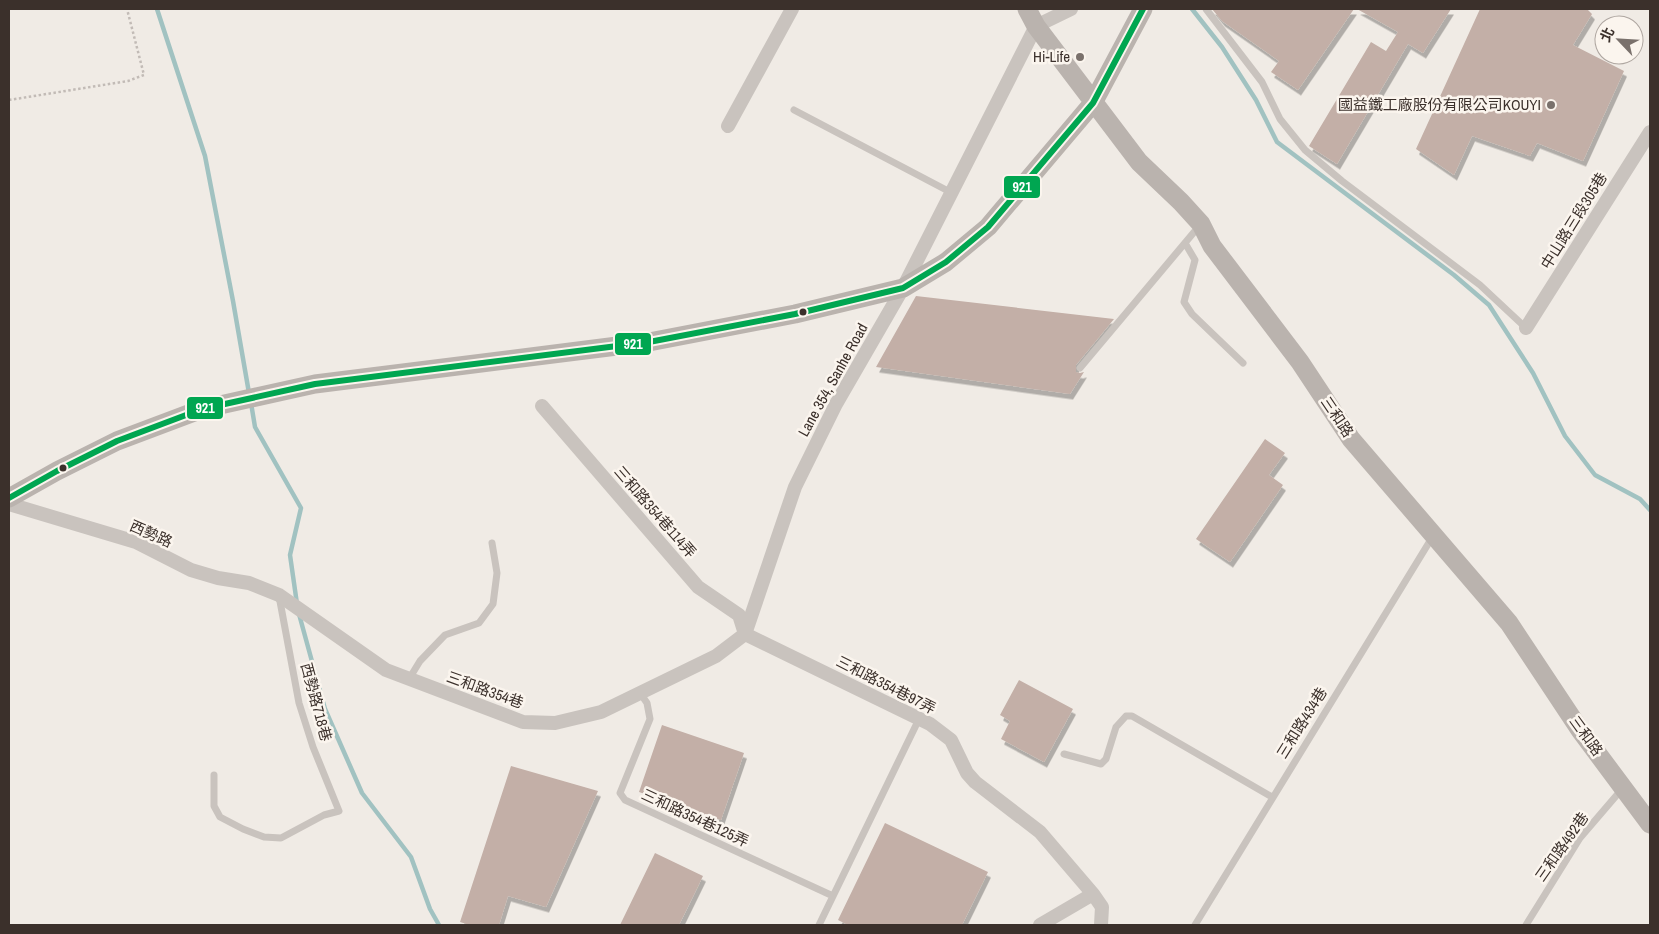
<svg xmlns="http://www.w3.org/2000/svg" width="1659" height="934" font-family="'Archivo Narrow','Noto Sans TC',sans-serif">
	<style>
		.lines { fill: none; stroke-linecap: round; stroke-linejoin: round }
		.stream { stroke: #a1c2c1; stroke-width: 4.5 }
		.building { fill: #c3afa7; filter: url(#shadow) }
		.path { stroke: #c2bbb6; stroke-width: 2.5; stroke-dasharray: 2.5 2.5; stroke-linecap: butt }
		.lane { stroke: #c9c3be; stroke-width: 7 }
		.street { stroke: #c9c3be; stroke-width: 14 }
		.secondary { stroke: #bab3ae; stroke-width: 19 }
		.bus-1-casing { stroke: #fbf5ee; stroke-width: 10 }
		.bus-1 { stroke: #00a651; stroke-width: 6 }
		.poi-dot { fill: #7a716c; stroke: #fbf5ee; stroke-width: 2 }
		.bus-dot { fill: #3b302b; stroke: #fbf5ee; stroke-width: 2 }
		.labels { text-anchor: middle; stroke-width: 5; stroke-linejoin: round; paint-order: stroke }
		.poi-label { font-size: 15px; fill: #3b302b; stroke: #fbf5ee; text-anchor: end }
		.street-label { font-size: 15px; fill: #3b302b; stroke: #fbf5ee }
		.line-badge { stroke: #fbf5ee; stroke-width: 2 }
		.badge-label { font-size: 14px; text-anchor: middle; font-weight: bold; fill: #fff }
	</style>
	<defs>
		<filter id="shadow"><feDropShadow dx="3" dy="5.5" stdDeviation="0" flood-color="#0004"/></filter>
	</defs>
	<rect width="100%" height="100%" fill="#f0ebe5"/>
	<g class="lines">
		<path class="stream" d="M157,9L205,156L233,301L249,393
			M1192,9L1222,47L1256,100L1277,142L1454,275L1489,305L1533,373L1565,436L1595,475L1640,499L1650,510
			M251,403L255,427L301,508L290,555L297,604
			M299,614L325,709L362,793L411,857L430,909L439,925"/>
	</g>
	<path class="building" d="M1212,9H1354L1298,90L1271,72L1279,61L1222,21Z
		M1357,9H1451L1423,53L1408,44L1337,164L1309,146L1371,42L1386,51L1398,32Z
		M1480,9H1587L1592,14L1573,45L1624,71L1583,161L1537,143L1530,156L1472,136L1454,175L1416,149Z
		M916,296L1114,319L1076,365V372L1080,373L1084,372L1070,394L876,367Z
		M1265,439L1285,453L1269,475L1283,485L1230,562L1196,539Z
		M1019,680L1073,709L1044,762L1001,739L1010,721L1000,715Z
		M662,725L744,753L721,820L639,792Z
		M511,766L598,791L546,907L508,896L499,925H470L460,922Z
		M885,823L988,872L962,925H848L838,920Z
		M655,853L703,876L679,925H620Z"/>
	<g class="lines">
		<path class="path" d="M9,100L128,81L144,75L127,9"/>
		<path class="lane" d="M1206,9L1262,82L1280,119L1305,150L1342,181L1480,285L1526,328
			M794,110L952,193
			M1185,243L1195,260L1184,302L1192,314L1243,363
			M1080,368L1200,225
			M409,679L420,661L445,635L479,623L493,604L497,573L492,543
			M640,693L647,703L650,719L620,793L625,800L833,896
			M1064,754L1101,764L1106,759L1116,727L1126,716H1132L1272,797
			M214,775V806L220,817L243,829L264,837L281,838L324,815L339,811L313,747L299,703L279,596
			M819,925L919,719
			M1195,925L1433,536
			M1526,925L1580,838L1622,789"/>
		<path class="street" d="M728,126L792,9
			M1526,328L1650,132
			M542,406L698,587L739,615L745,634
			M9,504L136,542L191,570L218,578L249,583L279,595L386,670L523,722L555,723L601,712L716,656L745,634L795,487L836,404L903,288L1036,26L1071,9
			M745,634L930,724L951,740L967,773L975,782L1040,832L1093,894L1102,907L1101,925
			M1040,925L1093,894"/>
		<path class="secondary" d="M1027,9L1036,26L1139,162L1181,202L1201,224L1212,246L1300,362L1351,439L1509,623L1580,730L1650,824
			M9,498L57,471L117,441L202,409L315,384L649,342L795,314L903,288L946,262L988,227L1093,103L1143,9"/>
		<g class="bus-1-casing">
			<path id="bus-1" d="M9,498L57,471L117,441L202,409L315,384L649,342L795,314L903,288L946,262L988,227L1093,103L1143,9"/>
		</g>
		<use href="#bus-1" class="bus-1"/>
	</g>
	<g class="poi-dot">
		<circle cx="1080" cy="57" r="5"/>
		<circle cx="1551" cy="105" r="5"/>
	</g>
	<g class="bus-dot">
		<circle cx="803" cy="312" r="4.5"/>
		<circle cx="63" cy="468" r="4.5"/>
	</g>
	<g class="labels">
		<g class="poi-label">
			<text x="1070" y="62">Hi-Life</text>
			<text x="1541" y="110">國益鐵工廠股份有限公司KOUYI</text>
		</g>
		<g class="street-label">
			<text transform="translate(1574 221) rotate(-58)" y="5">中山路三段305巷</text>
			<text transform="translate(833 380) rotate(-61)" y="5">Lane 354, Sanhe Road</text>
			<text transform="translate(1337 417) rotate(56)" y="5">三和路</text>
			<text transform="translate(655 512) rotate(49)" y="5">三和路354巷114弄</text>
			<text transform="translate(151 534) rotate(24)" y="5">西勢路</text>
			<text transform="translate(886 685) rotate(27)" y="5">三和路354巷97弄</text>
			<text transform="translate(485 690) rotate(20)" y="5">三和路354巷</text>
			<text transform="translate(316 702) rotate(75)" y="5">西勢路718巷</text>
			<text transform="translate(1302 723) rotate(-58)" y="5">三和路434巷</text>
			<text transform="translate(1586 736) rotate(54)" y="5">三和路</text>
			<text transform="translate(695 818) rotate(25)" y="5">三和路354巷125弄</text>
			<text transform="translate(1562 847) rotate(-55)" y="5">三和路492巷</text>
		</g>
	</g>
	<g class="line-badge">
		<rect x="1003" y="175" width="38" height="24" rx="5" fill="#00a651"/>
		<rect x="614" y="332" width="38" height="24" rx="5" fill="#00a651"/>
		<rect x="186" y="396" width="38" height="24" rx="5" fill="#00a651"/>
	</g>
	<g class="badge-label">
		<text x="1022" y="192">921</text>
		<text x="633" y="349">921</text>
		<text x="205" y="413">921</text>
	</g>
	<rect width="1659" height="934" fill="none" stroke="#3b302b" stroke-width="20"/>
	<g transform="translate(1619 40) rotate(295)"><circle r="24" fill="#fbf5ee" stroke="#aea6a0"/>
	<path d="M0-4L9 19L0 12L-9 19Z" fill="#7a716c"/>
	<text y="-8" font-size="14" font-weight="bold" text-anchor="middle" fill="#3b302b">北</text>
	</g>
</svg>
